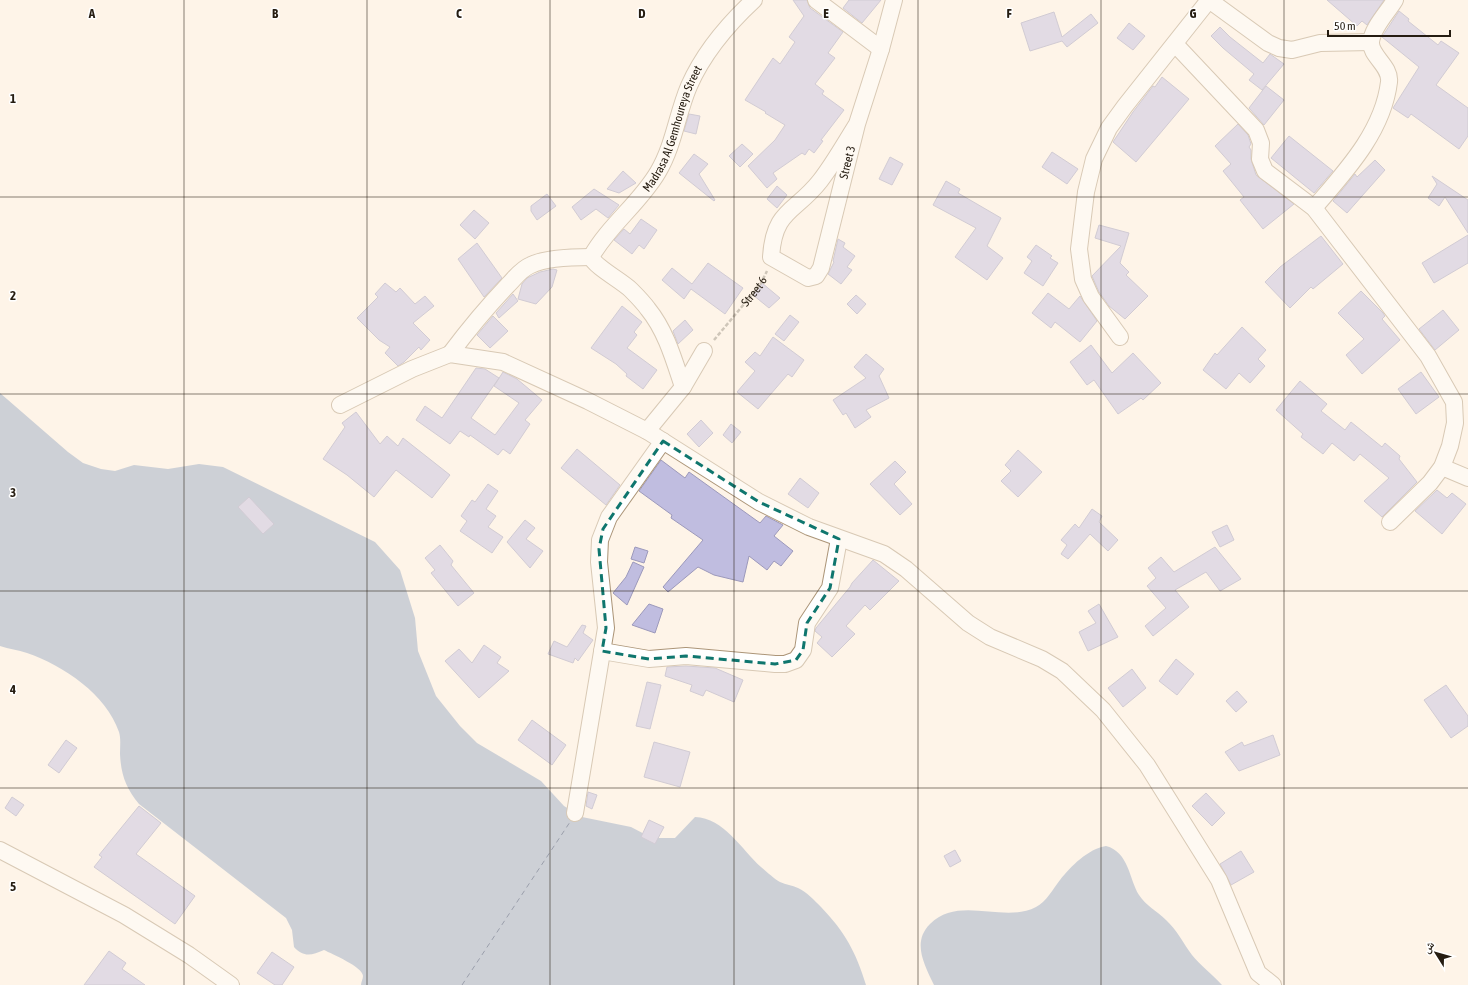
<svg xmlns="http://www.w3.org/2000/svg" width="1468" height="985" font-family="'Asap Condensed','Noto Naskh Arabic',sans-serif">
	<style>
		.water { fill: #93a4c2 }
		.lines { fill: none; stroke-linecap: round; stroke-linejoin: round }
		.ferry { stroke: #233862; stroke-width: 1; stroke-dasharray: 5 4; stroke-linecap: butt }
		.building { fill: #c0bde0; stroke: #9c99bb }
		.minor-casing { stroke: #ac9578; stroke-width: 18 }
		.path { stroke: #978e82; stroke-width: 2.5; stroke-dasharray: 4 2; stroke-linecap: butt }
		.minor { stroke: #fff; stroke-width: 16 }
		.marked { fill: none; stroke: #0f766e; stroke-width: 3; stroke-dasharray: 8 5; stroke-linejoin: round }
		.grid { fill: none; stroke: #251c11; stroke-width: 1; stroke-opacity: 0.55 }
		.labels { text-anchor: middle; stroke-width: 3; stroke-linejoin: round; paint-order: stroke }
		.street-label { font-size: 12px; fill: #251c11; stroke: #fff }
		.grid-label { font-size: 13px; text-anchor: middle; font-weight: bold; fill: #251c11; stroke: #fff; stroke-width: 3; stroke-linejoin: round; paint-order: stroke }
	</style>
	<rect width="100%" height="100%" fill="#fef4e8"/>
	<path class="water" d="M0,393L68,452L83,463L101,469L115,471L134,465L168,469L199,464L223,467L375,542L400,570L415,618L418,651L436,696L460,726L477,743L541,781L564,806L582,817L631,827L652,838H675L695,817C724,818 742,850 761,867C767,872 774,879 780,882C786,885 792,885 798,888C807,892 814,900 821,907C845,932 856,952 866,985H361C361,982 363,979 363,976C363,967 332,954 324,950C312,955 304,958 294,947L292,930L286,918L139,804C126,788 121,775 120,754C120,747 121,738 119,732C106,694 64,666 27,653C18,650 9,649 0,646Z
		M1106,846C1129,852 1129,879 1139,895C1146,906 1157,911 1166,920C1177,930 1183,943 1192,955C1200,965 1213,975 1222,985H934L933,983C924,964 912,942 930,924C959,895 1004,924 1036,907C1046,902 1053,889 1060,880C1071,866 1088,849 1106,846Z"/>
	<g class="lines">
		<path class="ferry" d="M462,985L572,819"/>
	</g>
	<path class="building" d="M793,0H807L810,8L843,32L828,53L835,58L815,84L824,91L822,94L844,110L821,140L823,141L814,153L809,149L805,155L802,153L773,173L777,179L767,188L748,166L775,140L785,125L765,113L766,112L745,100L773,58L780,64L795,42L789,37L804,16Z
		M849,0H881L862,23L843,8Z
		M1327,0H1384L1367,25L1362,21L1357,26Z
		M1399,11L1409,19L1408,21L1438,45L1441,41L1459,53L1436,85L1468,108V136L1459,149L1411,114L1408,118L1393,108L1419,67L1382,37Z
		M1054,12L1062,37L1091,14L1098,23L1067,47L1062,41L1030,51L1021,23Z
		M1129,23L1145,36L1133,50L1117,38Z
		M1220,27L1230,37L1263,63L1270,54L1284,64L1262,90L1249,80L1254,74L1223,48L1211,36Z
		M1162,77L1189,99L1136,162L1113,142L1133,112L1153,86L1155,87Z
		M1266,86L1284,100L1264,125L1249,108Z
		M689,114L700,116L696,134L684,131Z
		M1238,124L1248,135L1251,144L1249,147L1251,150V159L1256,175L1294,204L1263,229L1240,200L1244,197L1223,171L1231,164L1215,146Z
		M1289,136L1333,171L1314,193L1271,158Z
		M742,144L753,154L740,167L729,156Z
		M1052,152L1078,169L1067,184L1042,167Z
		M694,154L708,164L699,174L715,200L714,201L679,173Z
		M890,157L903,164L892,185L879,179Z
		M1375,160L1385,170L1347,213L1333,201L1355,174L1357,177Z
		M623,171L636,183L619,193L607,189Z
		M1432,176L1468,200V233L1445,197L1439,206L1428,198L1437,184Z
		M946,181L960,189L958,193L1001,218L987,246L1003,258L987,280L955,257L976,228L933,205Z
		M777,186L787,195L777,208L767,199Z
		M594,189L619,205L608,218L596,209L581,220L572,207Z
		M547,194L556,206L537,220L531,211V206Z
		M474,210L489,223L475,239L460,225Z
		M641,219L657,230L644,249L639,245L632,254L614,240L624,229L630,234Z
		M1099,225L1129,233L1120,263L1129,272L1126,275L1148,296L1125,319L1109,306L1099,292L1092,276L1121,246L1095,238Z
		M1468,235V263L1434,283L1422,263Z
		M1321,236L1343,264L1313,289L1311,287L1290,308L1265,282L1280,267Z
		M838,239L845,243L843,247L855,256L847,267L852,270L841,284L828,274L834,262L833,261Z
		M477,243L502,278L484,297L458,259Z
		M1036,245L1052,256L1050,258L1058,263L1043,286L1024,273L1032,261L1027,257Z
		M708,263L743,288L725,314L691,289L684,299L662,280L672,268L692,284Z
		M553,269L557,270L552,287L536,304L518,299L522,284L527,278L540,272Z
		M385,283L396,292L400,288L415,304L425,296L434,306L413,323L430,340L421,350L419,347L404,362L398,366L385,353L390,347L379,340L357,318L378,297L375,294Z
		M762,283L780,298L769,308L753,295Z
		M1361,291L1383,313L1385,316L1382,319L1400,340L1362,374L1346,355L1364,339L1338,313Z
		M1048,293L1069,309L1080,296L1097,321L1080,342L1055,322L1051,328L1032,313Z
		M513,294L518,301L499,318L496,313Z
		M856,295L866,304L857,314L847,304Z
		M622,306L642,322L634,332L637,335L627,348L657,370L643,389L626,376L627,374L616,364L591,348Z
		M1443,310L1459,330L1435,350L1419,329Z
		M790,315L799,322L784,341L775,334Z
		M493,316L508,331L490,348L477,335Z
		M685,320L693,330L678,344L673,331Z
		M1242,327L1266,350L1258,359L1265,366L1250,383L1239,373L1226,389L1203,370L1215,353L1217,355Z
		M773,337L804,360L792,377L788,374L758,409L737,392L755,371L745,362L755,352L760,356Z
		M1091,345L1112,373L1133,353L1161,383L1143,400L1141,398L1118,414L1094,380L1087,385L1070,362Z
		M866,354L884,369L879,376L889,398L866,410L871,417L855,428L846,413L843,415L833,400L866,378L854,367Z
		M476,368L485,369L499,378L471,418L495,435L519,403L494,386L503,372L517,379L542,400L525,420L530,424L510,454L503,449L498,455L470,435L469,437L460,431L450,444L416,420L425,406L442,418Z
		M1421,372L1439,397L1416,414L1398,389Z
		M1300,381L1327,404L1321,411L1345,430L1351,422L1382,447L1385,443L1400,456L1399,459L1417,482L1382,517L1364,501L1389,478L1360,454L1354,461L1332,443L1323,454L1301,437L1303,434L1276,410Z
		M356,412L380,444L387,436L398,446L403,438L450,475L432,498L396,470L374,497L347,475L323,459L345,427L342,423Z
		M701,420L713,433L699,447L687,434Z
		M731,424L741,432L732,443L723,435Z
		M577,449L620,485L606,505L561,468Z
		M1018,450L1042,472L1018,497L1001,481L1011,471L1005,465Z
		M661,460L685,478L689,472L760,523L766,516L783,525L774,536L793,551L781,566L774,561L767,570L749,556L743,582L714,575L698,567L668,592L663,587L703,540L671,518L672,515L639,491Z
		M895,461L906,472L894,484L912,504L900,515L870,484Z
		M800,478L819,493L808,508L788,494Z
		M488,484L498,491L486,509L496,516L488,527L503,537L492,553L460,531L467,521L461,516L472,500L475,502Z
		M1437,490L1447,498L1452,493L1466,504L1442,534L1415,511Z
		M249,497L274,524L263,534L238,507Z
		M1092,509L1102,516L1099,522L1118,540L1108,551L1090,534L1068,559L1061,554L1067,545L1061,540L1075,524L1079,528Z
		M525,520L535,528L526,539L543,551L530,568L507,542Z
		M1227,525L1234,540L1220,547L1212,532Z
		M440,545L453,561L451,565L474,593L458,606L431,573L435,570L425,558Z
		M635,547L648,551L644,563L631,559Z
		M1215,547L1241,579L1220,591L1206,572L1175,590L1189,607L1153,636L1145,626L1166,608L1147,586L1156,578L1148,568L1161,557L1174,572Z
		M873,560L899,581L870,610L865,605L846,626L855,634L832,657L817,643L822,637L815,631L816,628L850,587L852,583Z
		M633,562L644,567L627,605L613,593L626,577Z
		M649,604L663,609L655,633L632,625Z
		M1099,604L1118,637L1088,651L1079,632L1096,623L1088,611Z
		M582,625L586,626L583,633L593,640L578,661L575,658L573,663L548,654L554,641L567,647Z
		M484,645L501,657L497,663L509,671L479,698L445,661L459,649L472,663Z
		M1176,659L1194,674L1177,695L1159,681Z
		M686,666L715,668L743,680L734,702L706,690L703,696L690,691L692,685L665,676L667,667Z
		M1132,669L1146,688L1123,707L1108,688Z
		M647,682L661,685L650,729L636,726Z
		M1446,685L1468,716V726L1451,738L1424,700Z
		M1237,691L1247,702L1236,712L1226,701Z
		M532,720L566,745L552,765L518,740Z
		M1273,735L1280,755L1239,771L1225,752L1242,742L1244,746Z
		M66,740L77,748L59,773L48,765Z
		M654,742L690,752L680,787L644,777Z
		M588,792L597,795L592,809L586,806Z
		M1206,793L1225,813L1212,826L1192,806Z
		M12,797L24,805L16,816L5,808Z
		M139,806L161,823L136,854L195,896L175,924L94,867L102,857L99,855Z
		M649,820L664,827L655,844L641,837Z
		M955,850L961,861L950,867L944,856Z
		M1241,851L1254,872L1231,885L1220,864Z
		M109,951L126,963L122,969L145,985H84Z
		M272,952L294,967L282,985H275L257,973Z"/>
	<g class="lines">
		<g class="minor-casing">
			<g id="minor">
				<path d="M816,0L881,49"/>
				<path d="M1209,0L1268,43L1279,48L1292,50L1320,43L1371,42"/>
				<path d="M1175,44L1256,130L1261,143L1260,159L1265,171L1314,208L1428,356L1454,402L1455,423L1450,446L1442,467L1430,483L1390,522"/>
				<path id="s2" d="M857,124C845,143 834,163 820,181C795,213 774,209 771,257L808,278L816,276L821,268L857,124L881,49L894,0"/>
				<path d="M1314,208C1345,172 1383,132 1389,82C1391,66 1370,56 1371,42C1372,28 1388,12 1395,0"/>
				<path id="s3" d="M591,257C609,225 640,203 658,172C674,145 677,114 689,86C704,52 727,25 754,0"/>
				<path d="M591,257C595,267 622,281 631,290C637,296 643,302 648,309C666,331 674,360 683,387"/>
				<path d="M1120,337L1091,297L1083,279L1079,249L1086,192L1094,159L1109,128L1125,106L1209,0"/>
				<path d="M450,354C468,330 487,307 508,285C515,278 521,269 531,265C545,258 576,257 591,257"/>
				<path d="M340,405L412,369L450,354L503,362L588,401L647,431L759,502L809,527L884,554L906,569L968,623L990,637L1042,659L1062,671L1103,710L1147,765L1219,880L1258,973L1273,985"/>
				<path d="M647,431L683,387L704,351"/>
				<path d="M1442,467L1468,478"/>
				<path d="M602,651L649,659L686,656L775,664H785L796,660L803,650L807,623L830,588L839,539"/>
				<path d="M575,813L606,628L599,562L600,540L609,517L663,441"/>
				<path d="M0,850L124,915L189,955L231,985"/>
			</g>
		</g>
		<path class="path" id="s1" d="M714,340L760,285L767,271"/>
		<use href="#minor" class="minor"/>
	</g>
	<path d="M0 0H1468V985H0ZM663,441L759,502L839,539L830,588L807,623L803,650L796,660L775,664L686,656L649,659L602,651L606,628L599,549L603,529Z" fill="#fef4e8" fill-opacity=".55" fill-rule="evenodd"/>
	<path class="marked" d="M663,441L759,502L839,539L830,588L807,623L803,650L796,660L775,664L686,656L649,659L602,651L606,628L599,549L603,529Z"/>
	<path class="grid" d="M184,0V985M367,0V985M550,0V985M734,0V985M918,0V985M1101,0V985M1284,0V985M0,197H1468M0,394H1468M0,591H1468M0,788H1468"/>
	<g class="labels">
		<g class="street-label">
			<text dy="4" stroke="none"><textPath href="#s3" startOffset="154">Madrasa Al Gemhoureya Street</textPath></text>
			<text dy="4" stroke="none"><textPath href="#s2" startOffset="331">Street 3</textPath></text>
			<text dy="4" stroke="none"><textPath href="#s1" startOffset="63">Street 6</textPath></text>
		</g>
	</g>
	<g class="grid-label">
		<text x="92" y="18">A</text>
		<text x="275" y="18">B</text>
		<text x="459" y="18">C</text>
		<text x="642" y="18">D</text>
		<text x="826" y="18">E</text>
		<text x="1009" y="18">F</text>
		<text x="1193" y="18">G</text>
		<text x="13" y="103">1</text>
		<text x="13" y="300">2</text>
		<text x="13" y="497">3</text>
		<text x="13" y="694">4</text>
		<text x="13" y="891">5</text>
	</g>
	<g transform="translate(1436 953) rotate(307)" stroke="#ffffff" stroke-width="3" paint-order="stroke">
	<path d="M0-3L7 15L0 10L-7 15Z" fill="#251c11"/>
	<text y="-6" font-size="11" font-weight="bold" text-anchor="middle" fill="#251c11">ش</text>
	</g>
	<path d="M1328 30v6h122v-6" fill="none" stroke="#251c11" stroke-width="2"/>
	<text x="1334" y="30" font-size="12" fill="#251c11" stroke="#ffffff" stroke-width="3" paint-order="stroke">50 m</text>
</svg>
